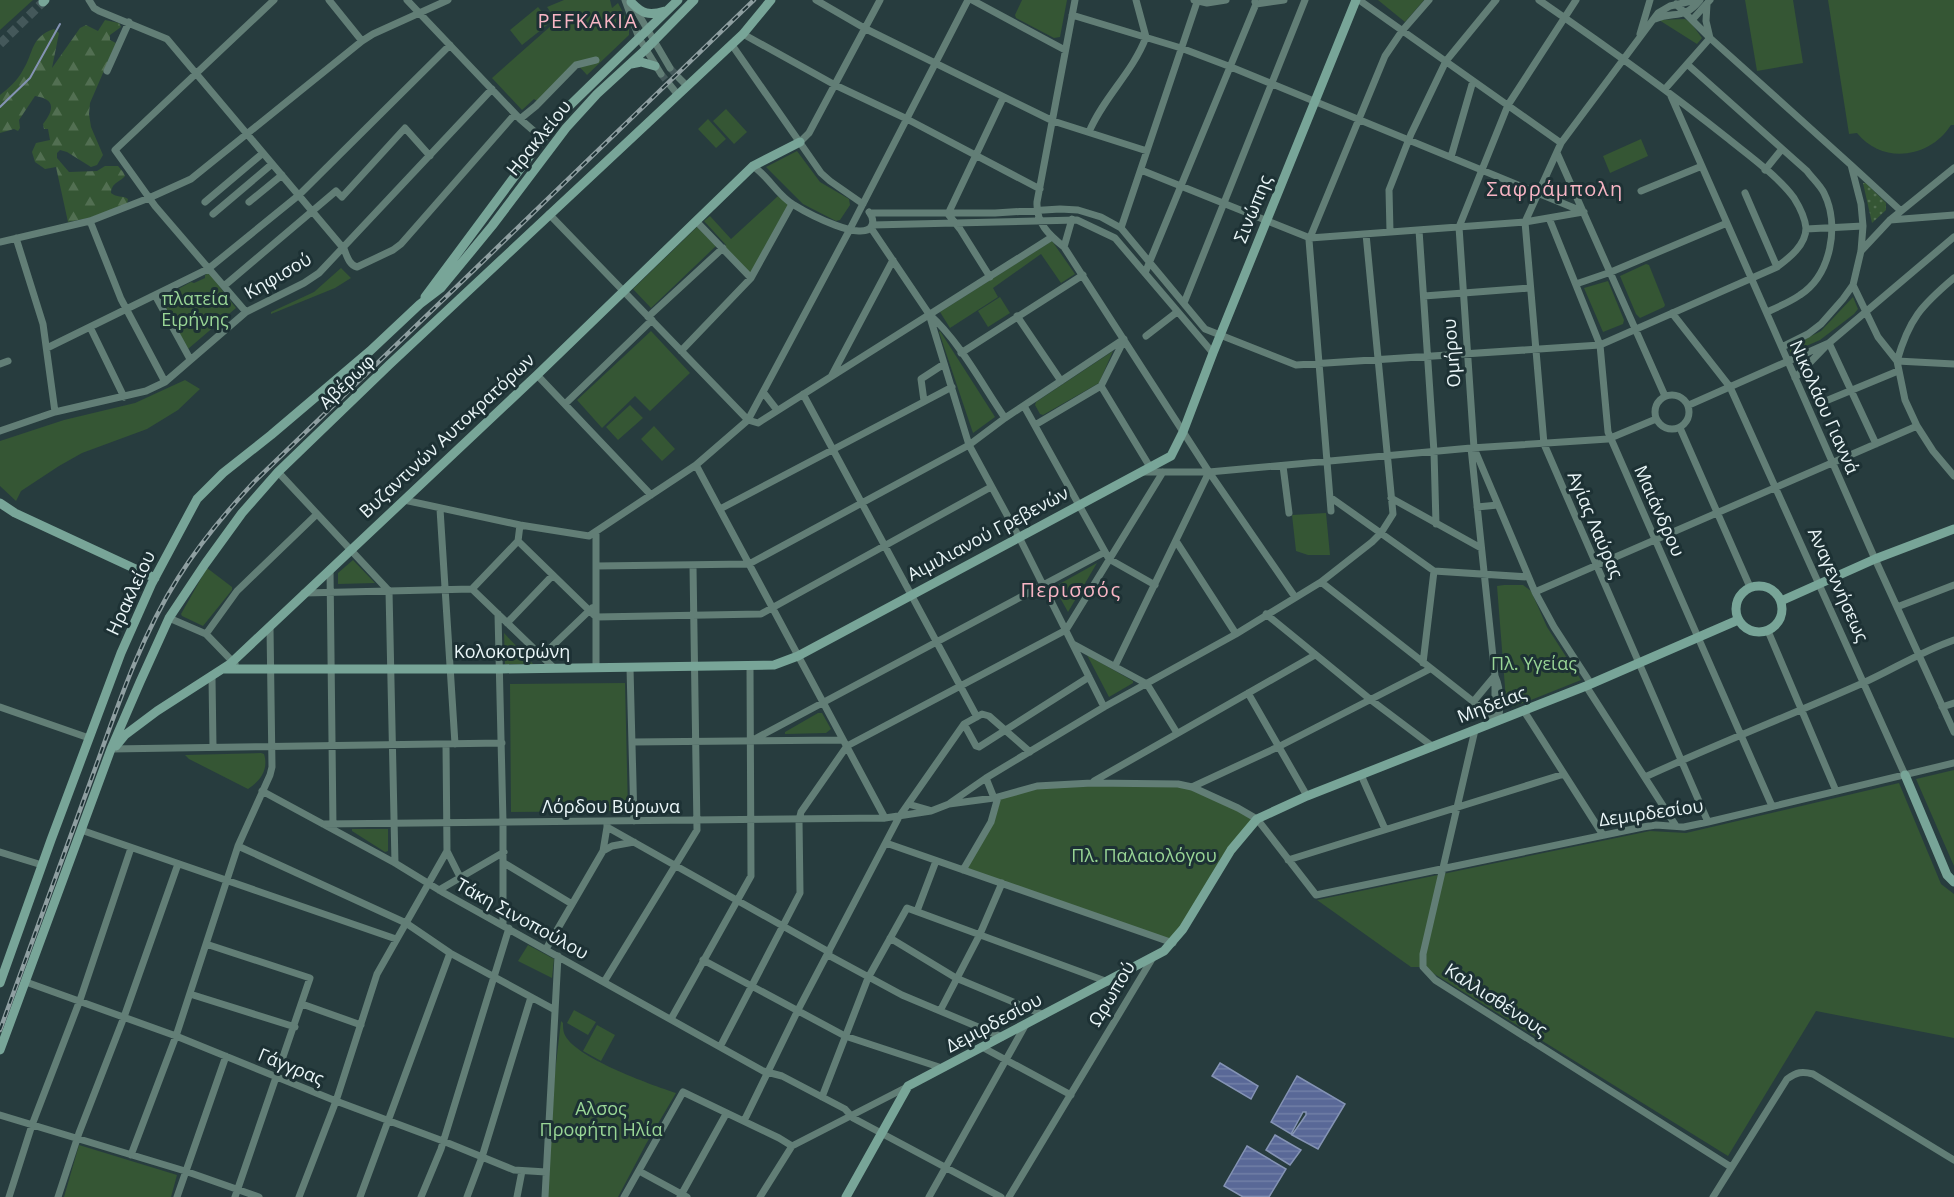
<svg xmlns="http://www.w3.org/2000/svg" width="1954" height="1197" font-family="'Open Sans',sans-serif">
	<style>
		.grass { fill: url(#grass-dots) }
		.forest { fill: url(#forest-firs) }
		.green { fill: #355634 }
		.water { fill: url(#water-rules); stroke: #8493b4; stroke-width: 1.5 }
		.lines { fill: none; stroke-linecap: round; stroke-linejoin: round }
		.stream { stroke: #8493b4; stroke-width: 2 }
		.street-tunnel { stroke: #44585a; stroke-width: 7; stroke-dasharray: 7 3.5; stroke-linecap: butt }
		.secondary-tunnel { stroke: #44585a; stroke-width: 9; stroke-dasharray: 9 4.5; stroke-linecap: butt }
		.street { stroke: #627e76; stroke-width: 7 }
		.secondary { stroke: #78a598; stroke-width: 9 }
		.rail-casing { stroke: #8f9fa1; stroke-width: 4.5 }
		.rail { stroke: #1d3134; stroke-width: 2; stroke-dasharray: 7; stroke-linecap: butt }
		.labels { text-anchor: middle; stroke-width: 6; stroke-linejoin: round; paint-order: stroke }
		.street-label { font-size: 18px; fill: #eaf6f8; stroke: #1d3134 }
		.park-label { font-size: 18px; fill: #99d696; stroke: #1d3134 }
		.neighbourhood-label { font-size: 20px; letter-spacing: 1.5px; fill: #f8b5c4; stroke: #1d3134 }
	</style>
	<defs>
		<pattern id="grass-dots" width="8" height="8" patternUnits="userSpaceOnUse" patternTransform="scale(1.5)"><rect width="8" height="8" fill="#355634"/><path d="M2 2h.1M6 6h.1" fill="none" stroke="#526f52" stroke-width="1.8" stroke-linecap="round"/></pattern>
		<pattern id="forest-firs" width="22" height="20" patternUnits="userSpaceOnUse" patternTransform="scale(1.5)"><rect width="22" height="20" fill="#355634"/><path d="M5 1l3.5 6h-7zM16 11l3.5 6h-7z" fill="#526f52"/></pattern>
		<pattern id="water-rules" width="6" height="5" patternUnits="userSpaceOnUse" patternTransform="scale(1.5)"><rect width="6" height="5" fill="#596897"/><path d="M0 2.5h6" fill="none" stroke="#717ea6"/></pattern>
	</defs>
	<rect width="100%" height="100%" fill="#273c3e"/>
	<path class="grass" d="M1863,183H1866L1886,203V210L1872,223Z"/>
	<path class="forest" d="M105,20L119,23L121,27L110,35V40L116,43L90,103L89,114L91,127L103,155L97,165L91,167L67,152L60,150L57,153V158L69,172L97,171L105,166H118L123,172L125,176C119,183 112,182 111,193C117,198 122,195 128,199L127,204L89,218L68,222L56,167L45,169L35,162L32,152L36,143L50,140L48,129H44L43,124C54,110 56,99 35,96L19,120L20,128L18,131L14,129L0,133V95C8,89 18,80 23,70C34,53 30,37 54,29L59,33L52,68L80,28L86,25L98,31Z"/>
	<path class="green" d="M0,0H33L0,30Z
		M564,0H610L612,8L618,3L629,24V35L587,75L575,62L537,101L534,99L522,110L492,78L553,24L554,26L558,23L547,7Z
		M1022,0H1067L1060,37L1054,38L1016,18L1015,15Z
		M1378,0H1424L1405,22Z
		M1745,0H1793L1803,63L1757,71Z
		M1828,0H1954V125H1951C1930,158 1883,165 1857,133L1849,134Z
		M538,7L551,22L522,45L510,30Z
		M1685,19L1691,23L1702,38L1697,44L1659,20Z
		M726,109L747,132L734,144L713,121Z
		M708,119L726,139L716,148L698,129Z
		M1641,139L1648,156L1610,173L1603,156Z
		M797,151L820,182L849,199L850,205L840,220L836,221L803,204L766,167Z
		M778,196L792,204L751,278L723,248L726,245L704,221L710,216L731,239Z
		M697,227L716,246L651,308L633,289Z
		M1052,241L1075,274L1061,283L1041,254L993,288L998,297L950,328L940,312Z
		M1646,264L1649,265L1665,305L1664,307L1640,318L1636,314L1620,276Z
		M341,268L351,278L335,288L271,314V312L314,292Z
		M209,273L236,308L188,349L160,299L191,282L194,283L205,278V275Z
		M1608,281L1624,320L1623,324L1603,332L1584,288Z
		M1000,297L1010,313L988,327L978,311Z
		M1853,297L1858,309L1854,314L1820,340L1790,353V347L1821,331Z
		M651,331L690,373L650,411L635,396L602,428L577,400Z
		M940,331L995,417L973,433L939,332Z
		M1113,351L1099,383L1043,415L1040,414L1035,405L1036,402Z
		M185,380L200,389L178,410L147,429L82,453L59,466L21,491L16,501L0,486V441L64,420L135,403Z
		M630,405L643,418L618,440L606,427Z
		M654,426L675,449L662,461L641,439Z
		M1326,513L1330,555H1308L1296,551L1292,515Z
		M353,560L375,583L338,584V573Z
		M1097,563L1068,612L1054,587Z
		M207,568L232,587V590L203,626L182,616L181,614Z
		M1504,585H1523L1531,591L1547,627L1581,680L1513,707L1506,700L1497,586Z
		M504,633L533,664H505Z
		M1087,655L1133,681V683L1109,697Z
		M625,683L628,811L511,812L510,684Z
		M818,713H822L831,729L826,733L785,734V732Z
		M261,753L264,754C269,770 260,781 248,789L189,759L185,755Z
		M1954,770V866L1916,779Z
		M1899,783L1941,884L1954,894V1038L1816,1011L1728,1156L1423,967H1411L1317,900L1650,831L1686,833Z
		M1178,784L1257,819L1173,943L963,871L991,822L998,797L1037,786Z
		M352,829H388V851L385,852L352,831Z
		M528,945L554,959L552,978L518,961Z
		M574,1010L596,1022L588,1035L567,1023Z
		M561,1021L563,1023C563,1026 563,1030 564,1033C572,1057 652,1085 676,1093L646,1144L618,1197H546L550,1115Z
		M597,1025L615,1035L601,1061L583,1051Z
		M79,1145L177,1175L171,1197H64Z"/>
	<path class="water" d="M1220,1063L1258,1086L1251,1099L1212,1076Z
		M1297,1076L1345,1104L1318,1149L1292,1135L1306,1115V1112H1303L1291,1134L1271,1122Z
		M1275,1135L1301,1150L1290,1165L1266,1150Z
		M1247,1146L1286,1169L1269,1197H1243L1224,1186Z"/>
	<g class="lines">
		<path class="stream" d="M0,107L30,78L60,24"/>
		<path class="street-tunnel" d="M670,68L679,78
			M661,74L670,85"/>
		<path class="secondary-tunnel" d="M0,44L43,2"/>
		<path class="street" d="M89,0L94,8L99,11L167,39L344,249C347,256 349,265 357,267L393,250L401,244L515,114
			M329,0L362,41
			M407,0L520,119L543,139
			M625,0L639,38L661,74
			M816,0L866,29L1053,121L1147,151
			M972,0L1065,50
			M1075,0L1037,202C1036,223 1049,235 1064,247L1209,472L1295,597
			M1194,0L1207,3L1226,0
			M1359,0L1561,143
			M1576,0L1508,105L1459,227L1474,448L1535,592L1554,627L1591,684
			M1696,0L1670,6L1658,13L1561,143L1525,222L1544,444L1708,822
			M1255,2L1256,4L1284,0
			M1676,4L1710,38L1851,165L1861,204L1863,226L1861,251L1853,285L1843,299L1821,324L1808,334L1782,347
			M1707,4L1706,21L1710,38
			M636,10L670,68
			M1072,15L1181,48L1231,67L1584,212
			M1655,19C1675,11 1684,20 1700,0
			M1693,19L1710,0
			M743,34L835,85L905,118L1040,189
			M1640,34L1650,0
			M732,45L821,173L830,181L863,204
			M1687,64L1807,171C1812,178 1820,185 1824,193C1840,225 1831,275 1800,295C1790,302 1778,307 1767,312
			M107,71L129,22
			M679,78L687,86
			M670,85L678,95
			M1665,89L1710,38
			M1671,96L1875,559L1954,732
			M520,119L536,106L576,65L596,60
			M1089,132C1103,98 1133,72 1146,37L1136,0
			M800,142L809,133L880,0
			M1557,153L1665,396
			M1451,157L1473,81
			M1851,165L1901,211
			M753,166C769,177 778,196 794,205C807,213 865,244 872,225C874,220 872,216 869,212
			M1141,170L1310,238L1525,222L1583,212
			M1765,170L1782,149
			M1641,191L1702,166
			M1745,193L1777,267
			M205,202L263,153
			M249,202L282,175
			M870,213H995L1060,209L1078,210L1101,217L1121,228L1205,329L1296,365L1600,345L1777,267C1789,258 1806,245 1806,228C1805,218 1799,206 1794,198C1779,177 1747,154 1726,137C1666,89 1603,44 1539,0
			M213,214L272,164
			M549,214L748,420L758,423L1052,237
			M1549,218L1600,345L1608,432L1772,806
			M1890,220L1954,215
			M90,221L121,299L165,382
			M696,221L751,278
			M872,225L1077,220L1115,238L1213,353
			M871,228L929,314C960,342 981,383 1005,418
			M1121,228L1197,2
			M850,229L968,0
			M1806,229L1863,226
			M1419,230L1434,452L1436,524
			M1390,232L1389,190L1411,134L1446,61L1496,0
			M16,238L43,324L55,412
			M0,242L90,221L149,198L191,179L362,41L373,34L448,0
			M1064,247L1072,219
			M1861,251L1890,220L1954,168
			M1145,273L1256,4
			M990,277L960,229L948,214L1003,98
			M1576,284L1611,272L1727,223
			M1853,285L1878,337L1897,361L1905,400L1917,426L1933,451L1954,476
			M224,286L336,191L342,197L405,128L430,156
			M155,295L190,359
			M1424,296L1530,288
			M1184,303L1305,0
			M246,312L155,206L115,150L274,0
			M1672,313L1730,387L1905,775
			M929,314L969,445L1019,537L1104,707
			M1017,316L1061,381
			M648,317L723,248
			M90,327L124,397
			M1146,336L1177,312
			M1829,343L1876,444
			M47,348L208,269L299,195L450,45
			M681,351L751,278L792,204
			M961,353L1083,275
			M1897,361C1909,319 1921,306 1954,278
			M1897,361L1954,364
			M0,364L8,361
			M537,375L651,495
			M832,375L893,260
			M1795,378L1825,347
			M1101,386L1150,467
			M763,392L777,410
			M803,394L977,717
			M1655 412a17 17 0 1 1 34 0a17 17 0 1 1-34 0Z
			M1828,400L1898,371
			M924,401L921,379L944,364
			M565,404L652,320
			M1689,405L1829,343L1954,237
			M1024,406L1109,559L1155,585
			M1035,425L1101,386L1123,342
			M1680,428L1750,587
			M0,431L55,412L146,391L165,382L246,312L304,283L319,273L492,89
			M1471,448L1495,676V711L1498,721
			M696,465L885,818
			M1283,466L1289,513
			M278,472L389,591L395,863
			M1142,472H1209L1471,448L1608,439L1656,419
			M1330,497L1434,571L1528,577
			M1391,498L1481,548
			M404,500L520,525L589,536L696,465L748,420L849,231
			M1477,507L1498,505
			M440,509L455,744
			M720,509L952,387
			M1331,511L1309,240L1385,56L1402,31L1429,0
			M596,532V668
			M518,541L596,617L761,614L991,487
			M1176,541L1236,634
			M596,566L749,564L969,445L1005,418L1124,339
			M330,569L333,827
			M1321,582L1498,721
			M472,589L554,668
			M1535,592L1917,426
			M304,593L472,589L518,541L520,525
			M1897,607L1954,585
			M498,614L503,822V925
			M1266,614L1371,700L1432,746
			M169,618L206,634L235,664
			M507,623L553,575
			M1066,630L1163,472
			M1768,631L1836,791
			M206,634L237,591L317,514
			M1073,644L1147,684L1177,733
			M542,656L592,608
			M1423,663L1434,571
			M1115,666L1209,472
			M630,668L634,821
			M1495,676C1501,690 1501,706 1498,721
			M212,677L213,747
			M1586,686L1676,826
			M1248,693L1307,796
			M1473,702L1493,678
			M0,707L89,738
			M1942,707L1954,703
			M1524,711L1603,835
			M964,724L976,746L979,747L1089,677
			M1475,730L1423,954V967L1435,980L1731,1167
			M751,741L1105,552
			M632,742L843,740
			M446,744L447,851L460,877
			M847,746L1066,630
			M111,749L502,743
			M1361,775L1385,829
			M1645,777C1717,744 1791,715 1863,683C1894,669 1922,651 1954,640
			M986,778L994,798
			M1094,781L1315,655
			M1192,787L1278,747L1430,669
			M262,791L395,863L444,893L720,1047L763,1071L782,1076L845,1109L853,1118L1001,1197
			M950,803L986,778L1104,707L1236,634L1321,582L1372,542L1381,533L1393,514L1366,234
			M908,804L929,810
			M607,822V827L829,952
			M323,824L885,818L931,811L949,804L994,798L1037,786L1092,783L1178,784L1192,787L1238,808L1257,819L1316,895L1643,827L1656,825L1684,827L1708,822L1954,763
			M81,830L396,939
			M886,843L1173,943
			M238,846L406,923L450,953L555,1010
			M603,851L612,846L634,842
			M0,852L42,865
			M1288,860L1564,774
			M504,863L572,904
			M963,870L991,822L998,797
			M439,890L504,852
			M917,911L936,861
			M890,938L956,978L1044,1015
			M206,944L310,978L235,1197
			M546,949L603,851L607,827
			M828,955L902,995L1002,1037
			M703,960L845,1036L942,1068
			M26,982L176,1036L336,1101L443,1141L514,1170L546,1172
			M604,982L697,830L693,566
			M190,994L295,1027
			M302,1004L361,1025
			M940,1011L980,934L1002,883
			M671,1019L751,876L750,667
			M720,1047L800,893L799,820L801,812L847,746
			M982,1047L1071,1095
			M822,1097L868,978L907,908L1108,982
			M0,1115L185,1171L259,1197
			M744,1121L798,1010L899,817L964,724L982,714L989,716L1030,752
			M131,1155L176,1036L238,846L270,775L272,767L270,627
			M639,1171L687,1197
			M9,1197L32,1125L80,1000L131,848
			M58,1197L79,1133L124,1017L178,864
			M177,1197L226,1056
			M299,1197L336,1101L377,974L447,851
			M360,1197L450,953
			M421,1197L441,1149L509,928
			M467,1197L482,1157L531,997
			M517,1197L522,1171
			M545,1197L558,956
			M624,1197L683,1092L779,1138L792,1146
			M680,1197L726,1114
			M760,1197L792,1146L907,1087
			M929,1197L1026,1024
			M1009,1197L1152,959
			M1713,1197L1787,1079C1797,1072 1802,1071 1813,1074L1954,1160"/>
		<path class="secondary" d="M43,2L45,0
			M631,2C642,14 649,16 665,11
			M631,64L641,62L655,66
			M425,297L561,114L678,0
			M0,503L15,513L155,578
			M1736 609a23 23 0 1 1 46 0a23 23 0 1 1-46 0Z
			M1781,601L1875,559L1954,529
			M224,669H501L774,665L798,656L1171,456L1183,432L1213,353L1356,0
			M116,746L125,735L157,711L230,664L537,375L753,166L800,142
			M1905,775L1942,863L1947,875L1954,882
			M0,983L51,840L121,653L152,583L197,499L223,473L271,435L370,351L420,304L441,288L492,226L566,128L597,94L645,50L694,0
			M0,1050L111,749L140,682L169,618L205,564L242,513L278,472L390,364L743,34L771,0
			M846,1197L908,1086L1164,951L1183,929L1231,850L1257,819L1307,796L1586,686L1738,620"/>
		<g class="rail-casing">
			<path id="rail" d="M0,1030C28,953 56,876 84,799C112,724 135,646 178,578C200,543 226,512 254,482L754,0"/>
		</g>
		<use href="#rail" class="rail"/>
	</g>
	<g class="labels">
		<g class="street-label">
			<text transform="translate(539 138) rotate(-51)" y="6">Ηρακλείου</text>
			<text transform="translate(1253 209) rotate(-68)" y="6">Σινώπης</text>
			<text transform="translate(278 276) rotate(-30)" y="6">Κηφισού</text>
			<text transform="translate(1452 353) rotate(-94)" y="6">Ομήρου</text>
			<text transform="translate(347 382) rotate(-44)" y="6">Αβέρωφ</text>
			<text transform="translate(1824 407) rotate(66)" y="6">Νικολάου Γιαννά</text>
			<text transform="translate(447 436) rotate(-43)" y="6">Βυζαντινών Αυτοκρατόρων</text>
			<text transform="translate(1659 511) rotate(66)" y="6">Μαιάνδρου</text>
			<text transform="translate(1595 525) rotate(67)" y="6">Αγίας Λαύρας</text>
			<text transform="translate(988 534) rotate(-28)" y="6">Αιμιλιανού Γρεβενών</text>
			<text transform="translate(1838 585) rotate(66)" y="6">Αναγεννήσεως</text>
			<text transform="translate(131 593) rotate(-65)" y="6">Ηρακλείου</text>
			<text x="512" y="658">Κολοκοτρώνη</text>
			<text transform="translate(1492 705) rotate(-21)" y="6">Μηδείας</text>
			<text x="611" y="813">Λόρδου Βύρωνα</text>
			<text transform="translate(1651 813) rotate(-8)" y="6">Δεμιρδεσίου</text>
			<text transform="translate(522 919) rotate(29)" y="6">Τάκη Σινοπούλου</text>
			<text transform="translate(1112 994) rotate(-59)" y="6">Ωρωπού</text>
			<text transform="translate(1496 1000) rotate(33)" y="6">Καλλισθένους</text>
			<text transform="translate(994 1023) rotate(-28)" y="6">Δεμιρδεσίου</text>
			<text transform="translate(291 1067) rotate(22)" y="6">Γάγγρας</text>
		</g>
		<g class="park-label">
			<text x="195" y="305">πλατεία<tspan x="195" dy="21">Ειρήνης</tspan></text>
			<text x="1534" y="670">Πλ. Υγείας</text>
			<text x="1144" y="862">Πλ. Παλαιολόγου</text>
			<text x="601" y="1115">Αλσος<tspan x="601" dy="21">Προφήτη Ηλία</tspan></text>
		</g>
		<g class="neighbourhood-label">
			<text x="588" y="28">PEFKAKIA</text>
			<text x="1555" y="196">Σαφράμπολη</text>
			<text x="1071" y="597">Περισσός</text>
		</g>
	</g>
</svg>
